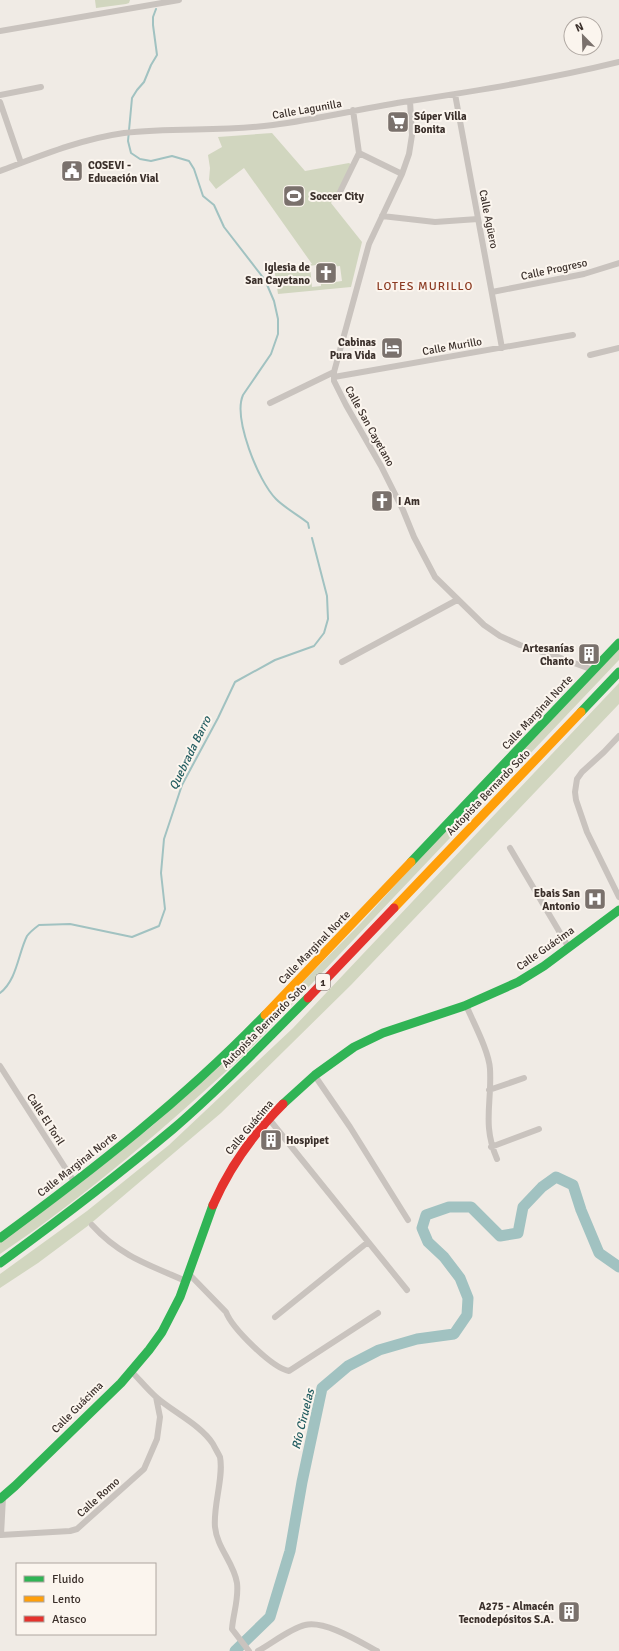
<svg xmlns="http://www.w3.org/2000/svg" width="619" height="1651" font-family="Signika,sans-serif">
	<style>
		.green { fill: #d1d6bf; fill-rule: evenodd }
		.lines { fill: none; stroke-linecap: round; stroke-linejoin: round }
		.stream { stroke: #a1c2c1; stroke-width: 2 }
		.river { stroke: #a1c2c1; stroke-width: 11 }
		.street { stroke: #c9c3be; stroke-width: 6 }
		.fast { stroke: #30b455; stroke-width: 9 }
		.slow { stroke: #ff9f0a; stroke-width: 9 }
		.jam { stroke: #e5322d; stroke-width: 9 }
		.labels { text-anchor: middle; stroke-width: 4; stroke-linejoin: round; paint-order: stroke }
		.shield { fill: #fbf5ee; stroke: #756b66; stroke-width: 1 }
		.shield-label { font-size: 10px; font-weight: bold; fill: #3b302b }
		.street-label { font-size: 11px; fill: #3b302b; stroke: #fbf5ee }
		.poi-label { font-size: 11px; font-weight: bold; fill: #3b302b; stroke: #fbf5ee; text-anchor: start }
		.neighbourhood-label { font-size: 12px; letter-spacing: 1px; fill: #8c3b22; stroke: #fbf5ee }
		.water-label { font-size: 12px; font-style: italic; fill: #1f5a5e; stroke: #fbf5ee }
	</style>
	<rect width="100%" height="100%" fill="#f0ebe5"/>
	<path class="green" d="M95,0H130L129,3L126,4L96,8Z
		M272,133L305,171L349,163L352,165L331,203L362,242L351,287L278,294L274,268L312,264L244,168L216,189L209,180L210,168L208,155L222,147L218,137ZM321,264L322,268L340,266L342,281L321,284V286L312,287L310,266Z
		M619,649V660L245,1054C168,1125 88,1195 0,1254V1242L78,1185L152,1126L221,1065L361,923L427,850Z
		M619,683V704L351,985L221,1113L89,1225L38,1263L0,1288V1274L87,1211L169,1145L293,1028Z"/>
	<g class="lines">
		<path class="stream" d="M156,9L153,17V25L157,55L151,65L144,82L137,90L132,98L128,141L131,153L140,159L151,161L172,156L189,161L194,169L203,196L214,205L224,227L265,280L274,301L278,319V334L271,354L243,395C233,418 258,481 276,499C285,508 298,515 308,523L309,528
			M0,993C17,980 18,954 27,936C30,932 35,928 39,925L70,924L132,937L159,926L165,909L161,873L164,839L182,785L218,718L235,682L275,660L314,646L324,633L328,619L327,596L312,538"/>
		<path class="river" d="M235,1651L270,1617L290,1551L302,1482L322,1388L348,1366L379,1350L417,1339L454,1334L467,1315L468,1298L460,1278L444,1257L428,1242L422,1228L426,1215L449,1207H471L500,1236L518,1233L523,1207L542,1187L556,1177L573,1185L581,1210L599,1253L619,1267"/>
		<path class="street" d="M0,31L179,0
			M455,94L502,348
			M0,95L41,87
			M410,101L412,135L409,154L402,174L369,244L334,372V381L346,405L381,466L403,510L414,537L435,577L484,625L500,636L520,645L558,657L593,670
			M0,102L21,163
			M359,153L402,174
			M0,171C40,156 81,139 124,133C173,127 223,132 273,125C319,119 364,108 410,101C481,90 550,79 619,62
			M337,198L359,153L353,110
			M382,216L435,222L478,219
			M492,292L584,274L619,263
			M590,355L619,348
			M334,377L573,335
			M270,403L334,372
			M342,662L457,600
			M619,736L604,752L582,772L577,779L575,792L576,800L587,832L619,897
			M510,848L569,948
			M466,1005C473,1022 489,1051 490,1069C492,1103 482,1125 497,1159
			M0,1066L75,1183
			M315,1076L350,1127L408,1220
			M489,1090L524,1078
			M269,1119L407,1290
			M491,1147L539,1129
			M92,1225C120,1256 149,1265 186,1281
			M189,1274L226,1312C232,1328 272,1368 289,1371L378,1313
			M275,1317L368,1242
			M131,1371C139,1379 147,1389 156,1397C173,1412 201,1425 213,1444C215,1448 218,1453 220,1457C224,1477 213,1505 215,1527C217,1548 234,1563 237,1583C239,1599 233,1614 232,1629L249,1651
			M3,1497L1,1535L70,1531L77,1529L144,1469L157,1439L160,1417L156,1397
			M258,1651C271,1644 291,1628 305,1625C325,1620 360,1642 377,1651"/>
		<path class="fast" d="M581,712L619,672
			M411,862L619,643
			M283,1104L315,1075L354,1047L383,1033L464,1006L518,982L544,966L619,910
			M0,1238C93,1170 185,1098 265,1015
			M0,1263C59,1220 117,1176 173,1129C221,1088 264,1042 308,998
			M0,1499L15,1486L121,1383L149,1350L162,1332L180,1297L213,1205"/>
		<path class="slow" d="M394,908L581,712
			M265,1015L411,862"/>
		<path class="jam" d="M308,998L394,908
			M213,1205C230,1166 253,1134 283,1104"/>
	</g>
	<defs>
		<g id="supermarket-square" transform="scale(1.15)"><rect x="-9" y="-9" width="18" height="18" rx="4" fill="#7a716c" stroke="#fbf5ee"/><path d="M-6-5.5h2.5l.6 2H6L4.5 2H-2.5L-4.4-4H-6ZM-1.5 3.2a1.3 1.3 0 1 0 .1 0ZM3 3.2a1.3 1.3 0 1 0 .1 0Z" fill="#fff"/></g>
		<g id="civic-square" transform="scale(1.15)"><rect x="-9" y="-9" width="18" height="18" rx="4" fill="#7a716c" stroke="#fbf5ee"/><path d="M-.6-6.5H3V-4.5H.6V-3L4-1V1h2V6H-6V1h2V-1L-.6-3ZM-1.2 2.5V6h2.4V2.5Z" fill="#fff"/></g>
		<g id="stadium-square" transform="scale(1.15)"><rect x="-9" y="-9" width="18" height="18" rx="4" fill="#7a716c" stroke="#fbf5ee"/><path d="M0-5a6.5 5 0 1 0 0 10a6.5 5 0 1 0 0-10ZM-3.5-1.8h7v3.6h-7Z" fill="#fff"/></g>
		<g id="church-square" transform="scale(1.15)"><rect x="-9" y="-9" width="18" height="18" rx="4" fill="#7a716c" stroke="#fbf5ee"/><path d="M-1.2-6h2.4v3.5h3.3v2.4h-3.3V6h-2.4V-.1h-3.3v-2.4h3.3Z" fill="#fff"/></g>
		<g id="hotel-square" transform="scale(1.15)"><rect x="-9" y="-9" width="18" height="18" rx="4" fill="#7a716c" stroke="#fbf5ee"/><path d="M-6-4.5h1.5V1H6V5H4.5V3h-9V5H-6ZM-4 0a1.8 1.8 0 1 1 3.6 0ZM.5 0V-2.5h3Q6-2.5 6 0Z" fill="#fff"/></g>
		<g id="building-square" transform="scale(1.15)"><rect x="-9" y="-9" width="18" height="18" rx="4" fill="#7a716c" stroke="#fbf5ee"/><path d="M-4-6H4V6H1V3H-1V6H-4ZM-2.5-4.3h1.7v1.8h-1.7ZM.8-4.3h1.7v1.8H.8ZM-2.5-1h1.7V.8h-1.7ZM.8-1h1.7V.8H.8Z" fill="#fff"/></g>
		<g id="hospital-square" transform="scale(1.15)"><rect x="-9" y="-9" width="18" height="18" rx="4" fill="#7a716c" stroke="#fbf5ee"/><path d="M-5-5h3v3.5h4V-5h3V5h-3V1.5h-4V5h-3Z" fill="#fff"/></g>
	</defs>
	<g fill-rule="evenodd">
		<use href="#supermarket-square" x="398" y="122"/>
		<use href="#civic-square" x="72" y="171"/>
		<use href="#stadium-square" x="294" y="196"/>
		<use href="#church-square" x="326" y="273"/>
		<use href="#hotel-square" x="392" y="348"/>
		<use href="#church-square" x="382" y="501"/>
		<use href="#building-square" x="589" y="654"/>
		<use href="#hospital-square" x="595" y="899"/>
		<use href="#building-square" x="271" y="1140"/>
		<use href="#building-square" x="569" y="1612"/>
	</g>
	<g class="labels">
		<rect class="shield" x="316" y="974" width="14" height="16" rx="3"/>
		<g class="shield-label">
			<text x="323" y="986">1</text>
		</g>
		<g class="street-label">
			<text transform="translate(307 109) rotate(-10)" y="4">Calle Lagunilla</text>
			<text transform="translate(489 219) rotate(79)" y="4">Calle Agüero</text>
			<text transform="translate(554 269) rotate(-12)" y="4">Calle Progreso</text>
			<text transform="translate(452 346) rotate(-10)" y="4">Calle Murillo</text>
			<text transform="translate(370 426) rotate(61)" y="4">Calle San Cayetano</text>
			<text transform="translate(537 712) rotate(-47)" y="4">Calle Marginal Norte</text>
			<text transform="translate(488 792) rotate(-46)" y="4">Autopista Bernardo Soto</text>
			<text transform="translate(314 947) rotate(-46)" y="4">Calle Marginal Norte</text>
			<text transform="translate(545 948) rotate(-35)" y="4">Calle Guácima</text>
			<text transform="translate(264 1025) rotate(-45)" y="4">Autopista Bernardo Soto</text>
			<text transform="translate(46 1119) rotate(57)" y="4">Calle El Toril</text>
			<text transform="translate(249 1127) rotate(-50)" y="4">Calle Guácima</text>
			<text transform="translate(77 1164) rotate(-38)" y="4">Calle Marginal Norte</text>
			<text transform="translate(77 1407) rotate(-45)" y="4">Calle Guácima</text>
			<text transform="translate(98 1497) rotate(-42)" y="4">Calle Romo</text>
		</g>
		<g class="poi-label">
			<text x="414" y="120">Súper Villa<tspan x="414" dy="13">Bonita</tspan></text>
			<text x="88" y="169">COSEVI -<tspan x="88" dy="13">Educación Vial</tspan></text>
			<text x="310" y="200">Soccer City</text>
			<text x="310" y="271" text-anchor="end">Iglesia de<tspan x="310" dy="13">San Cayetano</tspan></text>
			<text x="376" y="346" text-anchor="end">Cabinas<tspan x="376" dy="13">Pura Vida</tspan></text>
			<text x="398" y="505">I Am</text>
			<text x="574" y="652" text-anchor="end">Artesanías<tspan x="574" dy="13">Chanto</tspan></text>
			<text x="580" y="897" text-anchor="end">Ebais San<tspan x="580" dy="13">Antonio</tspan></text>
			<text x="286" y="1144">Hospipet</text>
			<text x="554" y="1610" text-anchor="end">A275 - Almacén<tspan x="554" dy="13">Tecnodepósitos S.A.</tspan></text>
		</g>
		<g class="neighbourhood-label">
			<text x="425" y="290">LOTES MURILLO</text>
		</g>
		<g class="water-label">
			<text transform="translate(190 753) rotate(-64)" y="4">Quebrada Barro</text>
			<text transform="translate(303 1419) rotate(-76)" y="4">Río Ciruelas</text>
		</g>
	</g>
	<rect x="16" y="1563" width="140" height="72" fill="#fbf5ee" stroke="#aea6a0"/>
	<rect x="24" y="1576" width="20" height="6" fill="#30b455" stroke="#aea6a0"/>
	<text x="52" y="1583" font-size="12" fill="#3b302b">Fluido</text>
	<rect x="24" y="1596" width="20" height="6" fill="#ff9f0a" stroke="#aea6a0"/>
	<text x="52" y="1603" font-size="12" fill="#3b302b">Lento</text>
	<rect x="24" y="1616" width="20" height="6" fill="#e5322d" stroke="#aea6a0"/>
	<text x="52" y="1623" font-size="12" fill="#3b302b">Atasco</text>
	<g transform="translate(583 36) rotate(337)"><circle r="19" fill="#fbf5ee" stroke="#aea6a0"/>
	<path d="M0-3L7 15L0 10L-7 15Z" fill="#7a716c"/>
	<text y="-6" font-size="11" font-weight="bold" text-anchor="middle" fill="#3b302b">N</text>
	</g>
</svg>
